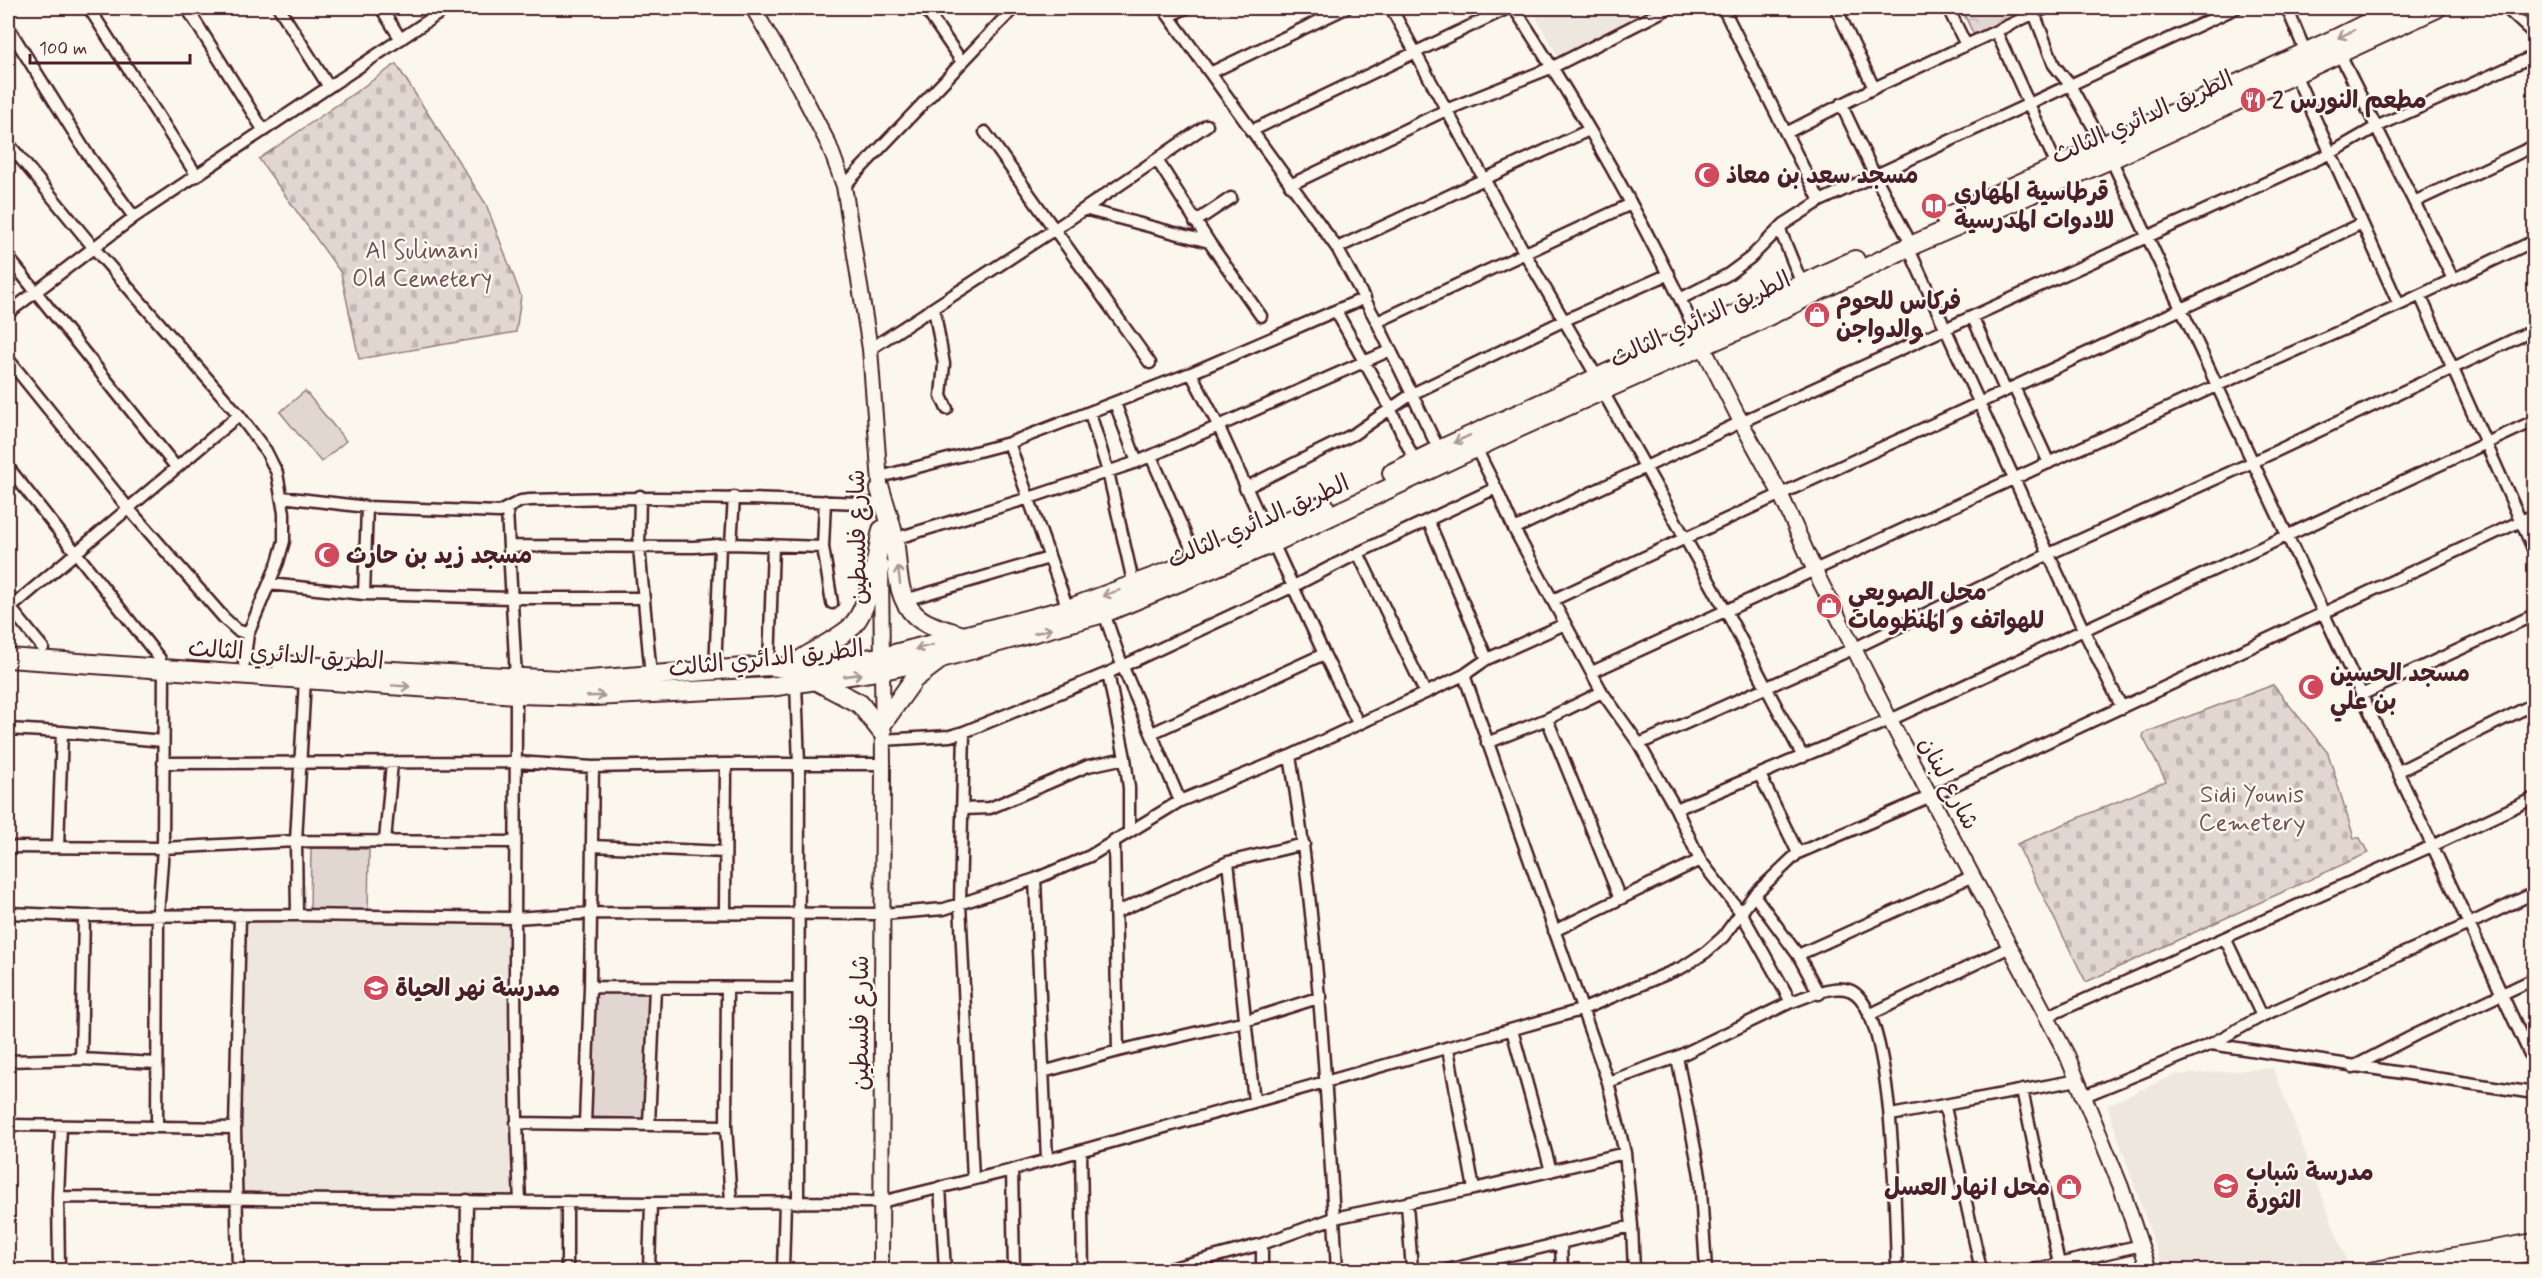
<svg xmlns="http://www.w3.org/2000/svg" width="2542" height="1278" font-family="Mynerve,'Playpen Sans Arabic',sans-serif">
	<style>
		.built { fill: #eee7de }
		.grass { fill: #e2d7d0; stroke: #967b7e; stroke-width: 1.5 }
		.cemetery { fill: url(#cemetery-stones); stroke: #967b7e; stroke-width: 1.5 }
		.park { fill: url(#park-crowns); stroke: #967b7e; stroke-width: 1.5 }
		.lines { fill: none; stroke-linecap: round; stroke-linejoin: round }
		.street-casing { stroke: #4a1f2b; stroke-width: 15 }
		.secondary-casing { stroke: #4a1f2b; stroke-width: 18 }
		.highway-casing { stroke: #4a1f2b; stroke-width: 22 }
		.street { stroke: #fbf7ec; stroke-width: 10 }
		.secondary { stroke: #fbf7ec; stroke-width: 14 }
		.highway { stroke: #fbf7ec; stroke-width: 18 }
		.oneway { stroke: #ab9695 }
		.labels { text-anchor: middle; stroke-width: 5; stroke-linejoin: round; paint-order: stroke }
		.poi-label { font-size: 24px; font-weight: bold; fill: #4a1f2b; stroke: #fbf7ec; text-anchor: start }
		.street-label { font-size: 24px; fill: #4a1f2b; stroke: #fbf7ec }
		.park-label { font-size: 24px; fill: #704d54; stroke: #fbf7ec }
	</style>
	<defs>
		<pattern id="cemetery-stones" width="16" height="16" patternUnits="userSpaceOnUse" patternTransform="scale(1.5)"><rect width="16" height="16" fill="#e2d7d0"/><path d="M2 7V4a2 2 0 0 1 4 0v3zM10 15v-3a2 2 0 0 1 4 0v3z" fill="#c3b8b3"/></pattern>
		<pattern id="park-crowns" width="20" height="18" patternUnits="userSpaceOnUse" patternTransform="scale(1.5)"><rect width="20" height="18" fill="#e2d7d0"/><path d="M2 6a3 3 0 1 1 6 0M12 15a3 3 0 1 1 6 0" fill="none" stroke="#c3b8b3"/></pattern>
	</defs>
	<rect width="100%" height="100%" fill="#fbf7ec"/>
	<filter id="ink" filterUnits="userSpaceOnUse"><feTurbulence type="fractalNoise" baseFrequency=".0167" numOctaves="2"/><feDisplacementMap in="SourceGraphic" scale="12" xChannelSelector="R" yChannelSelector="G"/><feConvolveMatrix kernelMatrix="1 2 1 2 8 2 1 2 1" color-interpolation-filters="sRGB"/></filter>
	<g filter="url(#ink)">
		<path class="built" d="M1531,8H1651L1559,59Z
			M241,917L512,920L516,1198L238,1196Z
			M2273,1068L2349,1267L2329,1270H2163L2107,1105L2174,1075Z"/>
		<path class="grass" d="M305,391L346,441L321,462L280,412Z
			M311,848L369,849L368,912L310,911Z
			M591,987L655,988L649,1124H586Z"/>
		<path class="cemetery" d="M396,64L486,204L521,296L516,332L359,359L341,273L259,159Z
			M2273,685L2328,753L2354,838H2360L2368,853L2086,982L2017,844L2166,781L2143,737L2144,733Z"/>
		<path class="park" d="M1961,8H2034L1975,37Z"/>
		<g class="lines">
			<g class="street-casing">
				<path id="street" d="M89,8L197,176
					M187,8L264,131
					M279,8L329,87
					M381,8L400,38
					M925,8L962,62
					M1163,8L1337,248L1377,322L1439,450
					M1391,8L1524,252L1597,377
					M1514,8C1582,111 1643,220 1696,332
					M1723,8L1820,201
					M1836,8L1874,88
					M1948,8L1966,45
					M2287,8L2306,53
					M2506,8L2534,34
					M2034,13L2054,65L2070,85L2111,159L2534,1063
					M1169,16L1186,8
					M8,27L86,152L134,217
					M1996,31L2057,166
					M2339,53L2453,279
					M1210,73L1346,8
					M2295,74L2399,305
					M1841,104L1875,176L1907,236
					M1251,131L1508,8
					M985,132L1150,363
					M1788,132L1874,88L2046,8
					M8,143L93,247L239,415L266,451L277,473L284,513V541L278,562L248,634L244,663
					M1157,160L1209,242L1261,316
					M1290,185L1446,110L1553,67L1669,8
					M844,186L1014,8
					M2414,202L2534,146
					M1084,209L1209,242
					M1195,222L1231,198
					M1780,230L1802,284
					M1908,247L2083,629L2122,708
					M1337,248L1589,130
					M8,257L176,467
					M2420,295L2534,551
					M1680,299L1727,275L1750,258L1784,224L1820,201L2236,8
					M934,308L944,364L941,396L947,409
					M1336,311L1390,408L1415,462
					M8,313L134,217L447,8
					M1973,318L2005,390
					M1377,322L1631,204
					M870,349L1055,229L1207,125
					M8,359L128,508L224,618L237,630L248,634
					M1191,373L1218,425L1266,531
					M2014,387L2049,463
					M1602,390L1726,611L1803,757
					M1115,403L1137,462
					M1090,413L1108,472L1134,586
					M1009,443L1068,609
					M1476,448L1496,488
					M1151,456L1197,561
					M8,467L160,659
					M880,477L1009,443L1191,373L1365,298
					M1245,488L1354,434L1412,394L1565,320L1669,274
					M640,496L639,547L651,676
					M282,497L367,507L499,512L521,501L530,500C648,496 764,498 881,504
					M507,510L516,678
					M1428,520L1487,659
					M1514,529L1741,422L2331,153L2376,127L2534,56
					M894,539L1029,498L1137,462L1391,350
					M731,544L734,497
					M510,546L694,547L731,544L823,547L825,501
					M823,547L832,603
					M1358,553L1425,692
					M269,584L364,594L511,598H644
					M364,594L367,507
					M905,600L1049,558
					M1553,600C1822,473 2094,353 2362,223
					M8,605L43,648
					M8,610L239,415
					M1104,613L1122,665L1180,801
					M1324,654L1358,723
					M769,666L773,545
					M715,671L720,546
					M1592,672L2216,386L2399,305L2534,241
					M1464,675L1608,1082L1625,1153L1632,1226L1634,1270
					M796,683L799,765L798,1203
					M516,694C516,863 512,1032 520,1201
					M2361,695L2534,615
					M1547,719L1620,899
					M8,729L62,732
					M964,732L960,903L973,1179
					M1152,733L1324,654L1273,543
					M882,740L950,736L964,732L1108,673L1292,587L1358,553L1496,488L1514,529L1602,692L1639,744L1676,809L1700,860L1742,914L1791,1002L1677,1057L1608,1082
					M1487,743L1547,719L1602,692
					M1639,744L1855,648L2049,554L2253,462L2534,330
					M1290,756C1318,926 1327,1098 1337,1270
					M1125,758L1129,788V831
					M163,763L516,762L593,767L726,764H883
					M2399,771L2534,704
					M1760,775L1798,853
					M963,809L990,808L1088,766L1125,758L1108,673
					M1676,809L1890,720L2534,421
					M1114,840L1118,1051
					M385,841L392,763
					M592,846L725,852
					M8,847L163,848L296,841L515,842
					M58,847L62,732L163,741
					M1228,862L1254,1101
					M1035,879L1047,1160
					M1754,895L1798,955L1973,876
					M725,912L726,764
					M8,913L84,916L297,915L515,918L592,913L883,914L944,909L1035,879L1090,856L1180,801L1290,756L1464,675L1487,659L1565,624
					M1115,913L1228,862L1304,844
					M297,915L296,841L305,679
					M1554,931L1700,860
					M2225,938L2262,1016
					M1798,955L1819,994
					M590,987L797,988
					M727,988L726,1126L731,1202
					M1791,1002C1807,997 1832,984 1849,990C1896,1005 1895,1224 1897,1270
					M1869,1015L2010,947
					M2048,1016L2432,846L2534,798
					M1512,1030L1551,1171
					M2211,1044L2534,1093
					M1448,1049L1474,1189
					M1677,1057L1700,1175L1706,1270
					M81,1059L84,916
					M8,1061L81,1059L156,1063
					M2353,1067L2417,1034L2534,979
					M1043,1072L1118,1051L1245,1021L1321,997
					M2022,1090L2059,1264
					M2084,1096L2211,1044L2262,1016L2469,924L2534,893
					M1945,1107L1981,1270
					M1891,1115L2078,1080
					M516,1123L726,1126
					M585,1124L590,987L593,767
					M649,1124L655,988
					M8,1125L235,1128
					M157,1126L158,915L163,848L164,669
					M1081,1151L1083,1270
					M1012,1170L1014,1270
					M940,1187L945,1270
					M58,1197L651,1203L881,1202L1012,1170L1581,1010L1683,967L1706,952L1723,937L1754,895L1798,853L1931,796L2534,515
					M567,1202V1270
					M1407,1204L1412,1270
					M1262,1244V1270
					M1561,1244L1562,1270
					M59,1270L58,1197L61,1126
					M238,1270L235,1128L240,915
					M466,1270L467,1200
					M649,1270L651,1203
					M783,1270L785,1202
					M1165,1270L1262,1244L1334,1218L1474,1189L1625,1153
					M1447,1270L1632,1226
					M2032,1270L2142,1245"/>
			</g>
			<g class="secondary-casing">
				<path id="secondary" d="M753,8L799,87L829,145L844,186L870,349L881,497
					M1699,339L1741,422L1780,493L1815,571L1890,720L2067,1055L2121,1187L2149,1270
					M881,565L883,764L881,1270
					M2369,1270L2534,1241
					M2437,1270L2534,1253"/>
			</g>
			<g class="highway-casing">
				<path id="highway" d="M1945,218L2335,39L2398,8
					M1392,473L1439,450L1855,260
					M880,489C885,506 891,522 894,539C898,563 895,596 915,615C927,627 950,631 966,637
					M8,658L516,694L594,696L770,687L883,670L941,658L1104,613L1273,543L1520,427L1752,324L1908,247L2111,159L2437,8
					M282,665L577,681L769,666L788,668L883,657L1068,609L1197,561L1324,505
					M793,665C811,652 831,643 848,630C871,611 876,558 882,530
					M815,680L860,704L882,732
					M882,724L914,679L938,661"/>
			</g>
			<use href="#street" class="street"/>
			<use href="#secondary" class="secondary"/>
			<use href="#highway" class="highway"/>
		</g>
		<defs><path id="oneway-shaft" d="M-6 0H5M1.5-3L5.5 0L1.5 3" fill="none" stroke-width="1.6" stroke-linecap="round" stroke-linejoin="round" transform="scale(1.5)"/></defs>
		<g class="oneway">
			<use href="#oneway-shaft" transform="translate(2346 34) rotate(154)"/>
			<use href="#oneway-shaft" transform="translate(1462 439) rotate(155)"/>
			<use href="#oneway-shaft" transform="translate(899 575) rotate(-97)"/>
			<use href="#oneway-shaft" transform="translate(1111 593) rotate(161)"/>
			<use href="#oneway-shaft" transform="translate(1043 631) rotate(-16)"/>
			<use href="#oneway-shaft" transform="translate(924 647) rotate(166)"/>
			<use href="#oneway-shaft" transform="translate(853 675) rotate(-8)"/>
			<use href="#oneway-shaft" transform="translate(401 686) rotate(4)"/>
			<use href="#oneway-shaft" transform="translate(596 696) rotate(-2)"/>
		</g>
	</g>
	<defs>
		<g id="restaurant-disc" transform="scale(1.35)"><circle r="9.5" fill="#d1495b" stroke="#fbf7ec"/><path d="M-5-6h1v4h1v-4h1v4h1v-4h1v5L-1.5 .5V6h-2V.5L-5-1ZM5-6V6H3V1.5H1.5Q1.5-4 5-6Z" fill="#fff"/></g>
		<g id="mosque-disc" transform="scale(1.35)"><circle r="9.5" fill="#d1495b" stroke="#fbf7ec"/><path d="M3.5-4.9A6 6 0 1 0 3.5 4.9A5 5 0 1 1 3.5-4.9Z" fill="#fff"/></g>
		<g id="library-disc" transform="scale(1.35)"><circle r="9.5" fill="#d1495b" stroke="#fbf7ec"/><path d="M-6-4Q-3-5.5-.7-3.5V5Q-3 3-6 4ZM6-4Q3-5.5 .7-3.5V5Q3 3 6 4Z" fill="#fff"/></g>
		<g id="shop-disc" transform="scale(1.35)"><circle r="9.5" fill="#d1495b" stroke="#fbf7ec"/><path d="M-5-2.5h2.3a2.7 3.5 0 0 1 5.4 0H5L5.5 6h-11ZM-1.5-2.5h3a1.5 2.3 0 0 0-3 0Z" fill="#fff"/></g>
		<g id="school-disc" transform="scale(1.35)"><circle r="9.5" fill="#d1495b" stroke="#fbf7ec"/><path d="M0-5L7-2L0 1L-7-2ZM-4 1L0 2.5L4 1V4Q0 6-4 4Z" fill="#fff"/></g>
	</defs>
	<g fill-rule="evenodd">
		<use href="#restaurant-disc" x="2253" y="100"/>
		<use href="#mosque-disc" x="1707" y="175"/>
		<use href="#library-disc" x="1934" y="206"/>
		<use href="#shop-disc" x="1817" y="315"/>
		<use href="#mosque-disc" x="327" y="555"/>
		<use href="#shop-disc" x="1829" y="606"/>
		<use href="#mosque-disc" x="2311" y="687"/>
		<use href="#school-disc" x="376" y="988"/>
		<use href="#school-disc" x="2226" y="1186"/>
		<use href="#shop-disc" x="2069" y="1187"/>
	</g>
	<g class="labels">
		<g class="poi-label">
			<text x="2272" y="108">مطعم النورس 2</text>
			<text x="1726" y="183">مسجد سعد بن معاذ</text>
			<text x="1954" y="200">قرطاسية المهاري<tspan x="1954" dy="28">للادوات المدرسية</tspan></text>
			<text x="1836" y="309">فركاس للحوم<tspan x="1836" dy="28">والدواجن</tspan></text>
			<text x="346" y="563">مسجد زيد بن حارث</text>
			<text x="1848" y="600">محل الصويعي<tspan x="1848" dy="28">للهواتف و المنظومات</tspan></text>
			<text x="2330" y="681">مسجد الحسين<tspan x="2330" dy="28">بن علي</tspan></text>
			<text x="395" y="996">مدرسة نهر الحياة</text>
			<text x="2246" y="1180">مدرسة شباب<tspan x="2246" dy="28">الثورة</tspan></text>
			<text x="2050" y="1195" text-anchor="end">محل انهار العسل</text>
		</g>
		<g class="street-label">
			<text transform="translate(2142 117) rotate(-24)" y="8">الطريق الدائري الثالث</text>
			<text transform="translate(1700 319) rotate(-25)" y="8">الطريق الدائري الثالث</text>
			<text transform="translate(1258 521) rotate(-24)" y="8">الطريق الدائري الثالث</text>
			<text transform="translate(857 537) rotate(-91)" y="8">شارع فلسطين</text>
			<text transform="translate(286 654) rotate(4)" y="8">الطريق الدائري الثالث</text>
			<text transform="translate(766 658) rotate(-6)" y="8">الطريق الدائري الثالث</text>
			<text transform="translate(1949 783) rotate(62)" y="8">شارع لبنان</text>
			<text transform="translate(860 1023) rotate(-90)" y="8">شارع فلسطين</text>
		</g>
		<g class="park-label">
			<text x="422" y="258">Al Sulimani<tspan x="422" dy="28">Old Cemetery</tspan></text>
			<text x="2252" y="802">Sidi Younis<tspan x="2252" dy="28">Cemetery</tspan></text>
		</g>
	</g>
	<rect width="2542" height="1278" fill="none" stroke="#fbf7ec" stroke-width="30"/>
	<rect x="15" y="15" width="2512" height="1248" fill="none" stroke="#4a1f2b" stroke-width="2" filter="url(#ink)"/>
	<path d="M30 54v9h160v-9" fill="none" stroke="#4a1f2b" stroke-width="3"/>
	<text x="39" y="54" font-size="18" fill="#4a1f2b" stroke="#fbf7ec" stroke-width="4.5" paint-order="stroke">100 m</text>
</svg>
